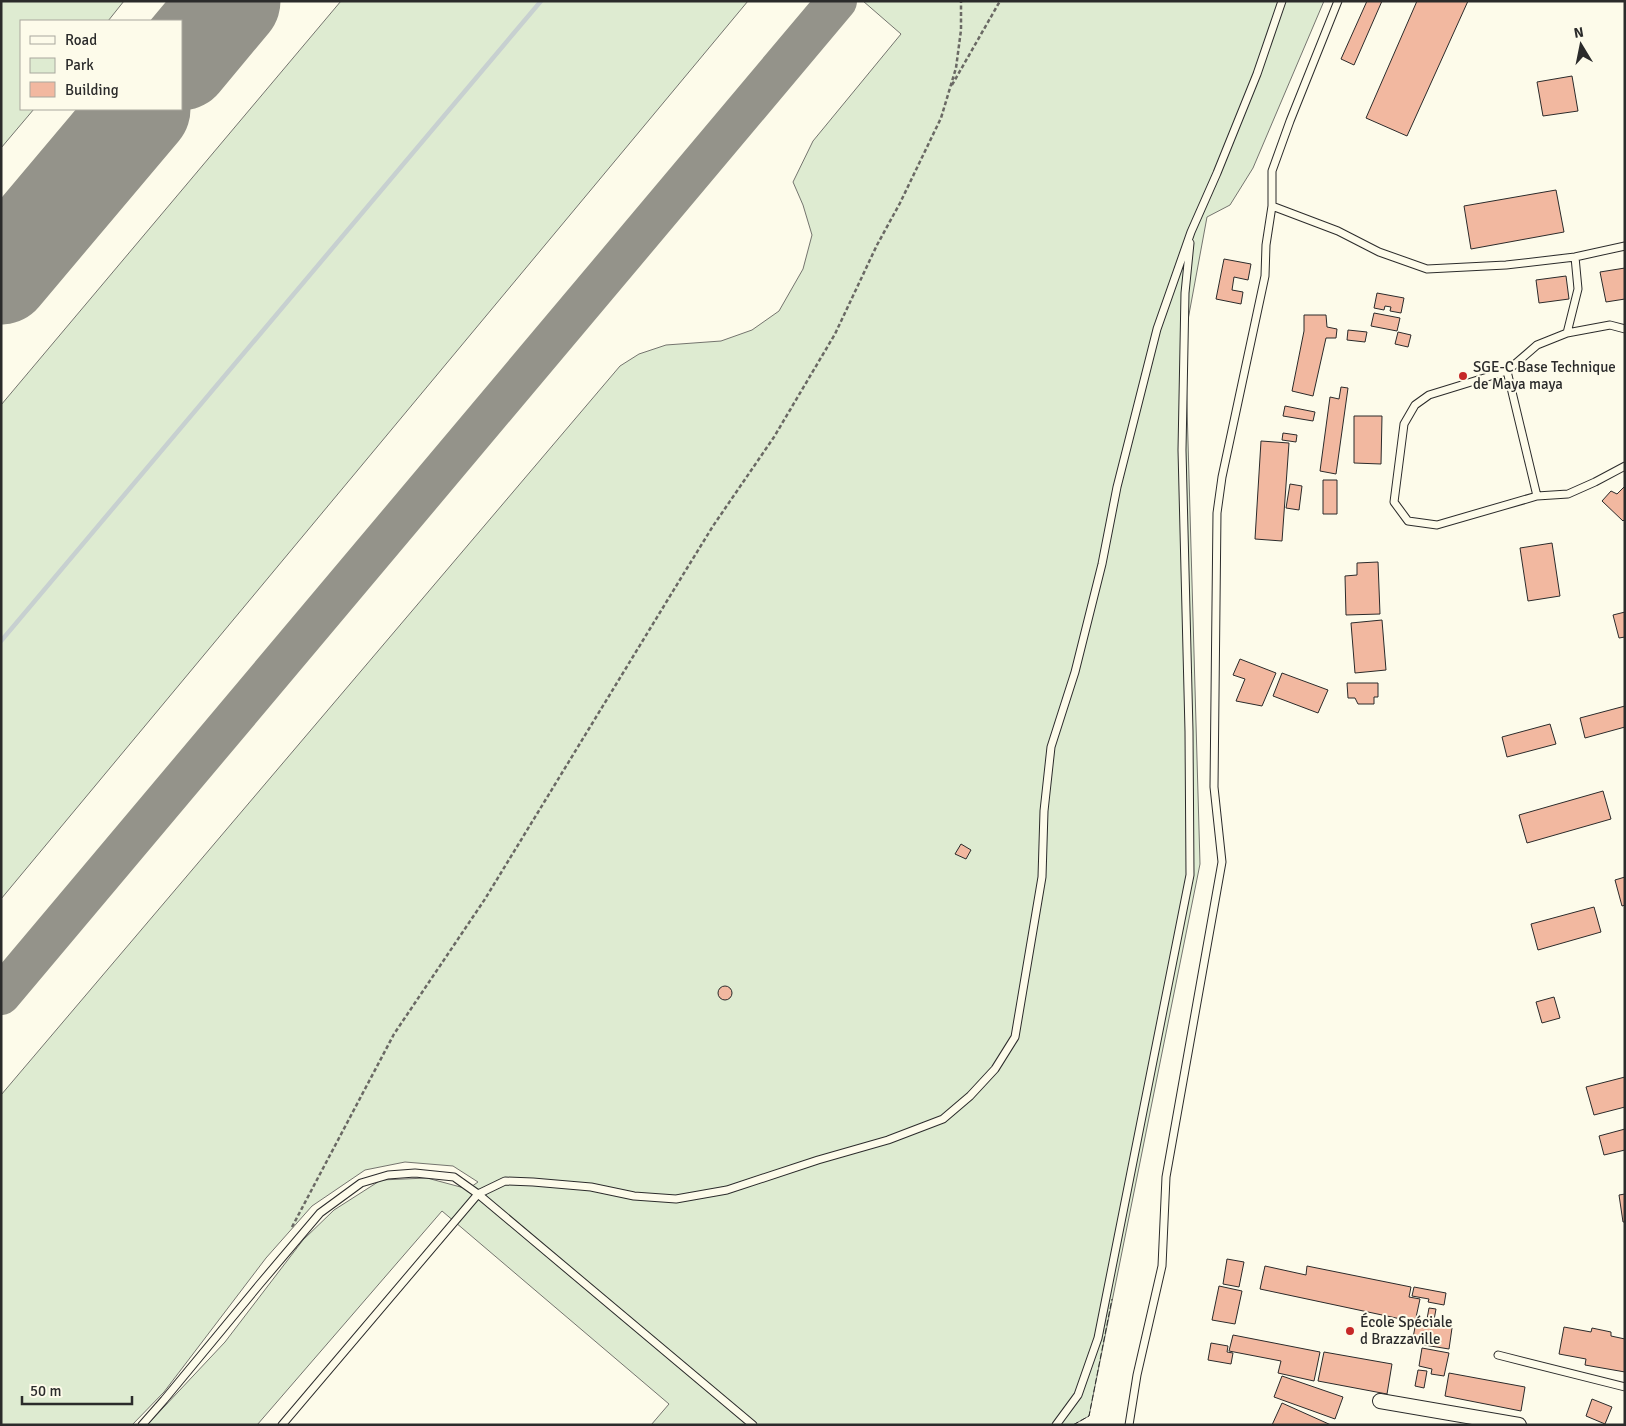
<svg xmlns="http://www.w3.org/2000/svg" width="1626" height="1426" font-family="Signika,sans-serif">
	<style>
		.green { fill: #deebd1; stroke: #74746e }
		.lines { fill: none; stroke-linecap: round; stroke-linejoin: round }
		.stream { stroke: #c7d0d0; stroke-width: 4.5 }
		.taxiway { stroke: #94938a; stroke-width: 40 }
		.runway { stroke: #94938a; stroke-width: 99 }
		.building { fill: #f2b8a0; stroke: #2b2b2b }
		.service-casing { stroke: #2b2b2b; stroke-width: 9 }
		.minor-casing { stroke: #2b2b2b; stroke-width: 16 }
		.path { stroke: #6a6964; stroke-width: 2.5; stroke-dasharray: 4 2.5; stroke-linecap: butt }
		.service { stroke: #fdfbea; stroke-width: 7 }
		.minor { stroke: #fdfbea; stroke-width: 14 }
		.fence { stroke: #2b2b2b; stroke-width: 1; stroke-dasharray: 6 2.5; stroke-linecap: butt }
		.poi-dot { fill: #c62828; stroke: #fdfbea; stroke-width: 2 }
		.labels { text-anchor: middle; stroke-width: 4; stroke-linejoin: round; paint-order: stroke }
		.poi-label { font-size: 15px; fill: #2b2b2b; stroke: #fdfbea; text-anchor: start }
	</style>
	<rect width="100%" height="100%" fill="#fdfbea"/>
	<path class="green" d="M1,1H124L108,21H21V109H34L1,148Z
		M341,1H748L1,899V405Z
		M863,1H1324L1253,168L1230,205L1207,217L1185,336L1200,864L1089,1416L1073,1425H651L669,1404L442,1211L257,1425H147L225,1342L303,1240L334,1210L381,1180L427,1178L468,1189L478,1182L453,1166L405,1162L365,1170L312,1206L266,1258L164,1392L132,1425H1V1095L620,366L639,354L666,345L721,341L752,330L779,311L803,269L812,235L803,205L793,182L813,141L901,34Z"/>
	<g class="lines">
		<path class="stream" d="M1,641L541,1"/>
		<path class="taxiway" d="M1,995L837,1"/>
		<path class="runway" d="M181,61L231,1
			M1,275L141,109"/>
	</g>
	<path class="building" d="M1367,1H1382L1354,65L1341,59Z
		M1417,1H1468L1407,136L1366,118Z
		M1572,76L1578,111L1543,116L1537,82Z
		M1556,190L1564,232L1471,249L1464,206Z
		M1224,259L1251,264L1248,280L1234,277L1232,290L1243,292L1241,304L1216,299Z
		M1625,268V299L1606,302L1600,272Z
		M1566,276L1569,299L1539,303L1536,280Z
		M1377,293L1404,298L1401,313L1390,311L1391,307L1385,306L1384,310L1374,308Z
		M1374,313L1400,318L1397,331L1371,326Z
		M1304,315H1326L1327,327L1337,329L1336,338H1326L1313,396L1292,391L1304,331Z
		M1348,330L1367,332L1365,342L1347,340Z
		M1398,332L1411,335L1408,347L1395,344Z
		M1341,387L1348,388L1336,474L1320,471L1330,397L1339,399Z
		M1285,406L1315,412L1313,421L1283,416Z
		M1354,416H1382L1381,464L1354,463Z
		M1283,433L1297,435L1296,442L1282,440Z
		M1261,441L1289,443L1282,541L1255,539Z
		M1323,480H1337V514H1323Z
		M1290,484L1302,486L1299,510L1286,508Z
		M1625,486V519L1623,521L1602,501L1611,491L1617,494Z
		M1552,543L1560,596L1528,601L1520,548Z
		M1378,562L1380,614L1346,615L1345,576L1357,575V563Z
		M1625,612V637L1619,638L1613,615Z
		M1382,620L1386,670L1355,673L1351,623Z
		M1240,659L1276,673L1262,706L1236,701L1245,679L1233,675Z
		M1282,673L1328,690L1318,713L1273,696Z
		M1347,683H1378V697H1374V704H1358L1355,698H1348Z
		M1625,706V727L1585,738L1580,718Z
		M1550,724L1556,744L1507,757L1502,737Z
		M1603,791L1611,819L1527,843L1519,815Z
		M961,844L971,850L966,859L955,854Z
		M1625,877V905L1622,906L1615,880Z
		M1594,907L1601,932L1538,950L1531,924Z
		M718 993a7 7 0 1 1 14 0a7 7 0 1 1-14 0Z
		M1554,997L1560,1018L1542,1023L1536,1002Z
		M1625,1077V1107L1594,1115L1586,1087Z
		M1625,1129V1150L1604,1155L1599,1136Z
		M1625,1194V1222H1623L1619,1195Z
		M1227,1259L1244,1262L1239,1287L1223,1284Z
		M1265,1266L1306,1275L1307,1266L1411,1287L1409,1297L1420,1299L1415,1322L1260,1289Z
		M1219,1286L1242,1291L1235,1324L1212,1320Z
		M1414,1287L1446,1293L1444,1305L1428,1302L1429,1299L1412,1296Z
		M1429,1308L1436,1309L1434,1320L1427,1319Z
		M1416,1322L1452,1328L1449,1349L1412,1343Z
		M1564,1327L1591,1332L1592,1328L1611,1332V1336L1625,1339V1372L1585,1365L1586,1359L1559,1354Z
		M1233,1335L1320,1352L1314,1381L1278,1373L1281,1361L1229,1351Z
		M1211,1343L1228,1346L1227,1352L1233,1353L1231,1364L1208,1360Z
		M1422,1348L1449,1353L1444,1376L1431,1374L1432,1369L1419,1366Z
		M1324,1352L1392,1364L1387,1394L1318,1381Z
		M1418,1370L1427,1371L1424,1388L1415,1386Z
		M1449,1373L1525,1387L1521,1411L1445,1396Z
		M1282,1376L1343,1397L1335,1419L1274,1397Z
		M1592,1399L1612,1407L1605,1424L1586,1416Z
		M1282,1403L1331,1425H1272Z"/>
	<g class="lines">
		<g class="service-casing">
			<path id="service" d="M1272,206V171L1290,121L1338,1
				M1567,333L1610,325L1625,329
				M1507,371L1537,496L1437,525L1408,521L1394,502L1404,424L1415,405L1429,395L1507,371L1537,345L1567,333L1578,289L1575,257
				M1537,496L1568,494L1595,482L1625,466
				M1498,1355L1625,1387
				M142,1425L164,1400L259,1285L320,1213L361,1183L388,1175L415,1173L454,1177L478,1194L505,1181L533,1182L591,1187L634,1196L676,1199L727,1190L818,1160L888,1140L943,1119L970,1096L995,1069L1015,1037L1042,877L1044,811L1051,747L1075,672L1102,564L1117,487L1157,329L1191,232L1217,173L1257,74L1282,1
				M282,1425L478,1194L753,1425
				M1056,1425L1078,1395L1098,1338L1190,875L1189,731L1182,450L1185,293L1190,243
				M1129,1425L1137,1375L1162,1266L1166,1177L1222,862L1214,787L1217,513L1222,477L1265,276L1266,245L1272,206L1338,231L1379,252L1427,269L1506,265L1575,257L1625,246"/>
		</g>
		<g class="minor-casing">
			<path id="minor" d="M1380,1401L1519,1425"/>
		</g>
		<path class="path" d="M952,85L1000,1
			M292,1227L394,1034L485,899L681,578L713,526L774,437L835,334L877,245L900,203L941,118L956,68L961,30V1"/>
		<use href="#service" class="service"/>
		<use href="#minor" class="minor"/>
		<path class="fence" d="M1073,1425L1089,1416L1112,1299"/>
	</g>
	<g class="poi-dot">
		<circle cx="1463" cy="376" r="5"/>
		<circle cx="1350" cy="1331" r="5"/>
	</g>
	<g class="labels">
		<g class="poi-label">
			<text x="1473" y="372">SGE-C Base Technique<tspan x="1473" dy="17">de Maya maya</tspan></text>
			<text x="1360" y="1327">École Spéciale<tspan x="1360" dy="17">d Brazzaville</tspan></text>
		</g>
	</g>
	<rect width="1626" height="1426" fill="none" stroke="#2b2b2b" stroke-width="5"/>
	<rect x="20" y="20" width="162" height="90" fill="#fdfbea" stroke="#a9a89e"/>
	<rect x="30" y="36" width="25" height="8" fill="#fdfbea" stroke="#a9a89e"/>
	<text x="65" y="45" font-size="15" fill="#2b2b2b">Road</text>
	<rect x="30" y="58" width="25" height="15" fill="#deebd1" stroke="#a9a89e"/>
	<text x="65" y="70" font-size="15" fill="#2b2b2b">Park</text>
	<rect x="30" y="82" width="25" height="15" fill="#f2b8a0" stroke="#a9a89e"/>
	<text x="65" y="95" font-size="15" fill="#2b2b2b">Building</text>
	<g transform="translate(1581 45) rotate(350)" stroke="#fdfbea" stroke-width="4" paint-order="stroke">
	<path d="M0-4L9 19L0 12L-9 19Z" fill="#2b2b2b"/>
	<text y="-8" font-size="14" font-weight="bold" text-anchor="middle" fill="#2b2b2b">N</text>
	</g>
	<path d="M22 1396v8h110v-8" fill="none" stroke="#2b2b2b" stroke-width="2.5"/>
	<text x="30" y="1396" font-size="15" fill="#2b2b2b" stroke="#fdfbea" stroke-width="4" paint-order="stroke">50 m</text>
</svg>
